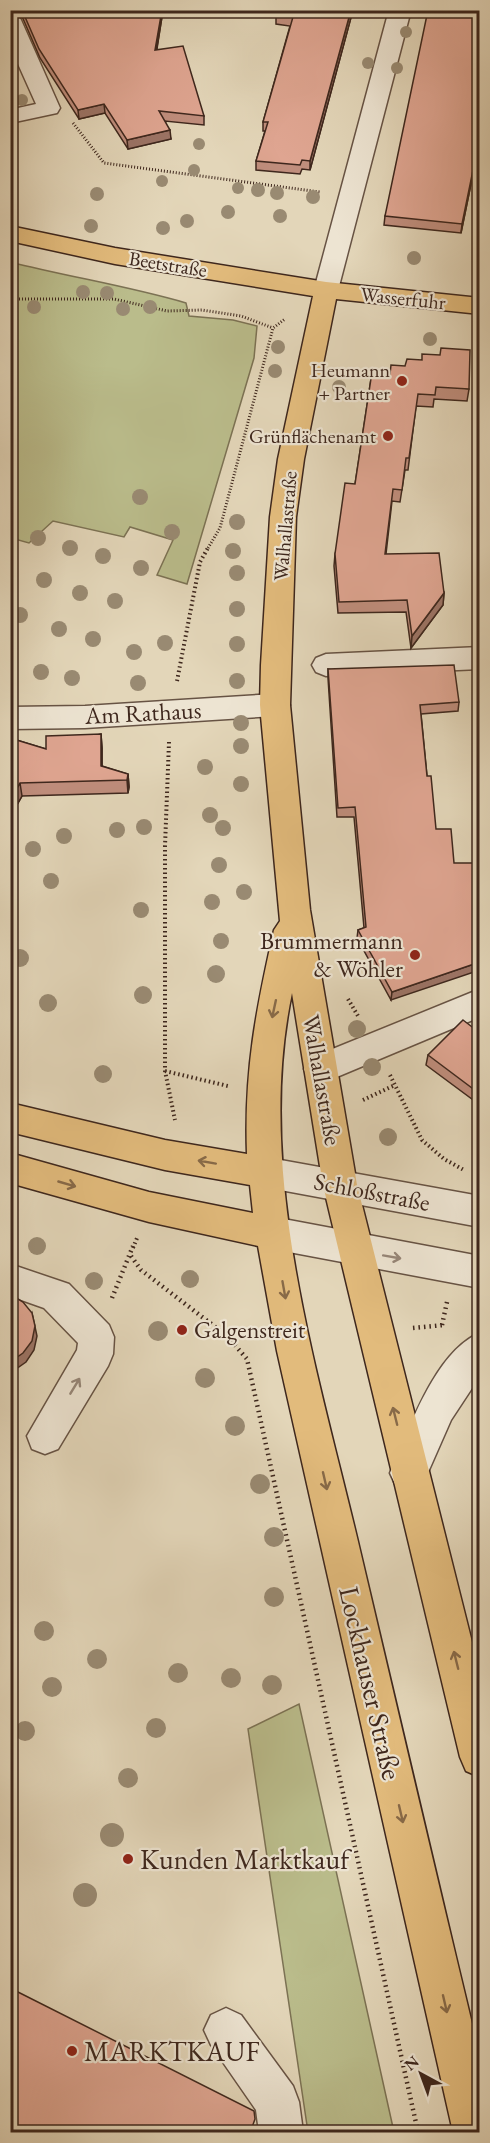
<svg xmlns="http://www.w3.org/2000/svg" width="490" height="2143" font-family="'EB Garamond',serif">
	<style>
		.green { fill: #babc8b; stroke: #7c7254; stroke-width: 1.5 }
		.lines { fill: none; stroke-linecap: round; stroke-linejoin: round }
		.minor-casing { stroke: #675344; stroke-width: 3 }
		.major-casing { stroke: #3e271d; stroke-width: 3 }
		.path-far2 { stroke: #3e271d; stroke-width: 3; stroke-dasharray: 1 2; stroke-linecap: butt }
		.path-far1 { stroke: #3e271d; stroke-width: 4; stroke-dasharray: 1.5 3; stroke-linecap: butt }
		.path { stroke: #3e271d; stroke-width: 4.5; stroke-dasharray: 1.5 4; stroke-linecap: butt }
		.minor { fill: #ede4d2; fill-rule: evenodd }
		.major { fill: #e2bb7c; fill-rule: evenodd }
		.tree { fill: #998a72 }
		.wall { fill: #c08e7d; stroke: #3e271d; stroke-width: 1.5 }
		.shaded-wall { fill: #9c7466; stroke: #3e271d; stroke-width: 1.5 }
		.building { fill: #dfa591; stroke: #3e271d; stroke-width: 1.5 }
		.oneway { stroke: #886a48 }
		.oneway2 { stroke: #968678 }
		.poi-dot { fill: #8f2418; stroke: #ede4d2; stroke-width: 2 }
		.labels { text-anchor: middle; stroke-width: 4.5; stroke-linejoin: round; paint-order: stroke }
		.far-street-label { font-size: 20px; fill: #3e271d; stroke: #ede4d2 }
		.far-poi-label { font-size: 20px; fill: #3e271d; stroke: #ede4d2; text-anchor: end }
		.street-label { font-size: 24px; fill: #3e271d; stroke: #ede4d2 }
		.poi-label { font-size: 24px; fill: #3e271d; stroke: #ede4d2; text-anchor: end }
		.near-street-label { font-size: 28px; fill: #3e271d; stroke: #ede4d2 }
		.near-poi-label { font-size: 28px; fill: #3e271d; stroke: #ede4d2; text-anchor: start }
	</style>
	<rect width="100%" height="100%" fill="#e3d6b9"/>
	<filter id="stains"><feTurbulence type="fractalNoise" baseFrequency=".00333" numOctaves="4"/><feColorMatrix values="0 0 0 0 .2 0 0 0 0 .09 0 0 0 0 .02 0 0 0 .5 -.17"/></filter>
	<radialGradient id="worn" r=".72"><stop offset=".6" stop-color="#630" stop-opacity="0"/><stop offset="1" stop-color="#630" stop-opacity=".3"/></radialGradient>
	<path class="green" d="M10,262C69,277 128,286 186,303L189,316L233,320L257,326L254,358L187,584L157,575L173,540L130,527L124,537L53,521L29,543L11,538Z
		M299,1704L394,2132H308L248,1729Z"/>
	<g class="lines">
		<g class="minor-casing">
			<path id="minor" d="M389,10H411L338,290L335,296L326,298L317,296L314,290Z
				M10,14L18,15L21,20L60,108L57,113L15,122L10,121V105L18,108L36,104L10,46Z
				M480,647V669L326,676L316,672L312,665L316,658L326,654Z
				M275,694L285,697L290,705L285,713L275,716L85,728L10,729V707L85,706Z
				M480,989V1017L332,1079L320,1083L308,1079L304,1069L308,1059Z
				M264,1157L480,1196V1227L264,1187L252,1183L247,1172L252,1161Z
				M273,1217L480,1256V1288L273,1249L261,1244L256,1233L261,1222Z
				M10,1264L69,1284L109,1325L114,1337L113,1354L108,1366L58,1449L45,1454L32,1449L27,1436L77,1350L78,1343L44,1308L10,1296Z
				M480,1333V1376L451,1420L422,1486L409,1491L396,1486L390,1473C408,1432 435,1351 480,1333Z
				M226,2008L241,2015L293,2086L299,2102L303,2132H259L256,2110L211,2045L204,2030L211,2015Z"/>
		</g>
		<g class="major-casing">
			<path id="major" d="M10,226L115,248L326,282L480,298V314L336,299L304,459L296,517L290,705L310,910L357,1185L480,1674V1777L466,1771L460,1757L323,1185L292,993C254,1172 318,1372 359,1546C399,1717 439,1887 480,2057V2132H453L277,1351L258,1246L149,1222L10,1183V1153L149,1192L253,1213L250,1185L165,1170L10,1132V1103L165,1140L247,1154C244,1071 256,1010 274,930L280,921L260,705L261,665L270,517L278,459L313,296L115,264L10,241Z"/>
		</g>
		<path class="path-far2" d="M73,123L104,163L320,192
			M10,299H114L167,311L202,310L241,316L273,328
			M208,548L220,528L273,328L285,319"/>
		<path class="path-far1" d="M177,681L200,562L209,546
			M169,742L165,846V1071L175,1120
			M348,999L358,1016
			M165,1071L228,1086
			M390,1075L422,1140L444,1159L464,1170
			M363,1100L395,1085
			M133,1248L137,1238"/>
		<path class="path" d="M131,1256L141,1270L227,1336L247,1359L418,2132
			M112,1298L133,1246
			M442,1325L447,1302
			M413,1328L444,1325"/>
		<use href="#minor" class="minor"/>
		<use href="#major" class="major"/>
	</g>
	<g class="tree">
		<circle cx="406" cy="32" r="6"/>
		<circle cx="368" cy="63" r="6"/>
		<circle cx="397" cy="68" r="6"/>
		<circle cx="22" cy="100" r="6"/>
		<circle cx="199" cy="144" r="6"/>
		<circle cx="194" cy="170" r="6"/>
		<circle cx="162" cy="181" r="6"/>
		<circle cx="238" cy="188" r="6"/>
		<circle cx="258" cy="190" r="7"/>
		<circle cx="277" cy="193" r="7"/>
		<circle cx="97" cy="194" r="7"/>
		<circle cx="313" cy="197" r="7"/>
		<circle cx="228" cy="212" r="7"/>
		<circle cx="280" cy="216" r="7"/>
		<circle cx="187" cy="221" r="7"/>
		<circle cx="91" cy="226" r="7"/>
		<circle cx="163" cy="228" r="7"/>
		<circle cx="414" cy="258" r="7"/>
		<circle cx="83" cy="292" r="7"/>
		<circle cx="107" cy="293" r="7"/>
		<circle cx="34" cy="307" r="7"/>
		<circle cx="150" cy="307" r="7"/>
		<circle cx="123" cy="309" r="7"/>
		<circle cx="430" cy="339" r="7"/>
		<circle cx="278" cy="347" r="7"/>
		<circle cx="275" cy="371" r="7"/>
		<circle cx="339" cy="387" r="7"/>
		<circle cx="140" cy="497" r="8"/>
		<circle cx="237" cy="522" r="8"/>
		<circle cx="172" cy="532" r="8"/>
		<circle cx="38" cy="538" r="8"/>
		<circle cx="70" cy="548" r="8"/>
		<circle cx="233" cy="551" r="8"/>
		<circle cx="103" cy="556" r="8"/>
		<circle cx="141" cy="568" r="8"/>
		<circle cx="237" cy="573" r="8"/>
		<circle cx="44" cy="580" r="8"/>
		<circle cx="80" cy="593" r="8"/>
		<circle cx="115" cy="601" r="8"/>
		<circle cx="237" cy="609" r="8"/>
		<circle cx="20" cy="615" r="8"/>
		<circle cx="59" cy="629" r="8"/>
		<circle cx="93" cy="639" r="8"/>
		<circle cx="165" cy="643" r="8"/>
		<circle cx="237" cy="644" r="8"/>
		<circle cx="134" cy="652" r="8"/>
		<circle cx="41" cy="672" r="8"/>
		<circle cx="72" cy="678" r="8"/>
		<circle cx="237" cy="681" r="8"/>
		<circle cx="138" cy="683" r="8"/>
		<circle cx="241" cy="723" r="8"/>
		<circle cx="241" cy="746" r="8"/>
		<circle cx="205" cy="767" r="8"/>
		<circle cx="241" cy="784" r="8"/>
		<circle cx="210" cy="815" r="8"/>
		<circle cx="144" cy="827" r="8"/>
		<circle cx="223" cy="828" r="8"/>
		<circle cx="117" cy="830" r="8"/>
		<circle cx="64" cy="836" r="8"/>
		<circle cx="33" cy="849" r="8"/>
		<circle cx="219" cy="865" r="8"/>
		<circle cx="51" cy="881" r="8"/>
		<circle cx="244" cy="892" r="8"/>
		<circle cx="212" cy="902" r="8"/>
		<circle cx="141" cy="910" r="8"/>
		<circle cx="221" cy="941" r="8"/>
		<circle cx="20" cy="958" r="9"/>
		<circle cx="216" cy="974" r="9"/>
		<circle cx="143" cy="995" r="9"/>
		<circle cx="48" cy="1003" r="9"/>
		<circle cx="357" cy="1029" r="9"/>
		<circle cx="372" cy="1067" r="9"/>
		<circle cx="103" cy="1074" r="9"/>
		<circle cx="388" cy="1137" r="9"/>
		<circle cx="37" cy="1246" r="9"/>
		<circle cx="190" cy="1279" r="9"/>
		<circle cx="94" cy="1281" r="9"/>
		<circle cx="158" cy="1331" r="10"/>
		<circle cx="205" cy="1378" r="10"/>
		<circle cx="235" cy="1426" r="10"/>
		<circle cx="260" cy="1484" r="10"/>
		<circle cx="274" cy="1537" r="10"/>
		<circle cx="274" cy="1597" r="10"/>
		<circle cx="44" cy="1631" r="10"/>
		<circle cx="97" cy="1659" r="10"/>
		<circle cx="178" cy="1673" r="10"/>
		<circle cx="231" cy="1678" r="10"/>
		<circle cx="272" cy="1685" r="10"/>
		<circle cx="52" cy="1687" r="10"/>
		<circle cx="156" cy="1728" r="10"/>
		<circle cx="25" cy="1731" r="10"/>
		<circle cx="128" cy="1778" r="10"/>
		<circle cx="112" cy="1835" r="12"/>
		<circle cx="85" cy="1895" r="12"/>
	</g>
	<path class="wall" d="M20,10H163L157,49L204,116V125L165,121L171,139L128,149L105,113L79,119L40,58L21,14Z
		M353,10L310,170L302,169L300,174L256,170V161L265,131H263V122L290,26L276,24V15Z
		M480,10V140L461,233L384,225L385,216Z
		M372,372L469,389L467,401L434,399L433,407L416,406L408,470H405L400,502L392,501L386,554L444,593L443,605L411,648L406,612L338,613L334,566L335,554L355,484Z
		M476,525H480V577L474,536Z
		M328,669L459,702L458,711L421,714L427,776L391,1000L357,938L358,930L364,928L354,817H337L328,678Z
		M101,734L102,748V766L128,774L129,787L128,793L22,796L14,810L10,809V738L46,749Z
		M480,1033V1105L426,1065L428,1055Z"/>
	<path class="shaded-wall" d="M162,10L163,11L155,59V50Z
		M351,10H353L310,170V161Z
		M104,104L105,113L79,119L78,110Z
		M170,130L171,139L128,149L127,140Z
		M480,136V140L461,233L462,224Z
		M444,593L443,605L411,648L412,636Z
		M101,734L102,748V779L101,766Z
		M128,774L129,787L128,793L127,780Z
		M20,783L22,796L14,810L12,797Z
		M480,962V970L391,1000L392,992Z
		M32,1313L37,1336L34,1350L26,1362L13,1371L10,1372V1362Z"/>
	<path class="building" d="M22,10H162L155,50L183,46L204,116L159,111L170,130L127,140L104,104L78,110L39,49Z
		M278,10H351L310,161L302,160L300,165L256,161L268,122H263L293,17L276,15Z
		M428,10H480V136L462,224L385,216Z
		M441,348L470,350L469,389L436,387L435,395L418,394L409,458H406L402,490L393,489L385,554L439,553L444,593L412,636L407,600L339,602L335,554L345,483L355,484L372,372L390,374L391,365L405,366L407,359L422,360V354L440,355Z
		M476,525H480V559Z
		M454,665L459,702L420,705L427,776H431L436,829H451L454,863H480V962L392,992L358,930L366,927L355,807L338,808L328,669Z
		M101,734V766L128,774L127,780L20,783L12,797H10V738L46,749V736Z
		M463,1020L480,1033V1094L428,1055Z
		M10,1294L23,1302L32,1313L35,1326L32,1341L23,1353L10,1362Z
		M10,1988L254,2111L255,2119L250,2133H10Z"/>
	<defs><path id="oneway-shaft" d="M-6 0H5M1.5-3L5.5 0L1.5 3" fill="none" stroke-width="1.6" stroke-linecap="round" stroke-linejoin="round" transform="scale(1.5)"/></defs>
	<g class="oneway">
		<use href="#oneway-shaft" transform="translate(274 1009) rotate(102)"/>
		<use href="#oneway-shaft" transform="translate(207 1162) rotate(-170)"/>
		<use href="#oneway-shaft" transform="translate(67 1184) rotate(16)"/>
		<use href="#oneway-shaft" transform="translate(284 1290) rotate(80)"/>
		<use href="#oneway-shaft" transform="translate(395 1416) rotate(-104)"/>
		<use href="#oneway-shaft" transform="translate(325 1481) rotate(77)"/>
		<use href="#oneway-shaft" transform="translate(456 1660) rotate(-104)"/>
		<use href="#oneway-shaft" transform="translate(401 1814) rotate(77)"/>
		<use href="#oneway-shaft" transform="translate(445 2004) rotate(77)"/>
	</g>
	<g class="oneway2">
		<use href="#oneway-shaft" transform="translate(392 1257) rotate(10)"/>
		<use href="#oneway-shaft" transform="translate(75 1386) rotate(-59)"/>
	</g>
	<g class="poi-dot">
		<circle cx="402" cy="381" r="6"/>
		<circle cx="388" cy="436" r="6"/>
		<circle cx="415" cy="955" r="6"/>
		<circle cx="182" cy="1330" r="6"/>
		<circle cx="128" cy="1859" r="6"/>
		<circle cx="72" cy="2051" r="6"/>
	</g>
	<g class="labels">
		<g class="far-street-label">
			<text transform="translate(168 264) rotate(9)" y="7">Beetstraße</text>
			<text transform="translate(403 298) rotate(6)" y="7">Wasserfuhr</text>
			<text transform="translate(285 526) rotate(-85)" y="7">Walhallastraße</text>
		</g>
		<g class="far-poi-label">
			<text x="390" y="377">Heumann<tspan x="390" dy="23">+ Partner</tspan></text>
			<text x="376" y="443">Grünflächenamt</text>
		</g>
		<g class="street-label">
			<text transform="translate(143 713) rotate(-3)" y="8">Am Rathaus</text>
			<text transform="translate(322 1080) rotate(80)" y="8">Walhallastraße</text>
			<text transform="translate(372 1192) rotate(11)" y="8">Schloßstraße</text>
		</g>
		<g class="poi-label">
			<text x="403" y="949">Brummermann<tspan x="403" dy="28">&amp; Wöhler</tspan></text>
			<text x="194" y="1338" text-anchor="start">Galgenstreit</text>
		</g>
		<g class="near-street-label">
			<text transform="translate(371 1683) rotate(77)" y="10">Lockhauser Straße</text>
		</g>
		<g class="near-poi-label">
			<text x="140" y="1869">Kunden Marktkauf</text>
			<text x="84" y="2061">MARKTKAUF</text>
		</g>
	</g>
	<rect width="490" height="2143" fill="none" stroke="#e3d6b9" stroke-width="36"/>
	<rect x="12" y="12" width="466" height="2119" fill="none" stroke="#3e271d" stroke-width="3"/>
	<rect x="18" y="18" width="454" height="2107" fill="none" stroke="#3e271d" stroke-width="1.5"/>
	<g transform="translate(421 2074) rotate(319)" stroke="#ede4d2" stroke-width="4.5" paint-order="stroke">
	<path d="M0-4.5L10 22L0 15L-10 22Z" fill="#3e271d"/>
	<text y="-9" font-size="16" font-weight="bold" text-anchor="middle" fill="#3e271d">N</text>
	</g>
	<rect width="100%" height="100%" filter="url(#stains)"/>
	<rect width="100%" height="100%" fill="url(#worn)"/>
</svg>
